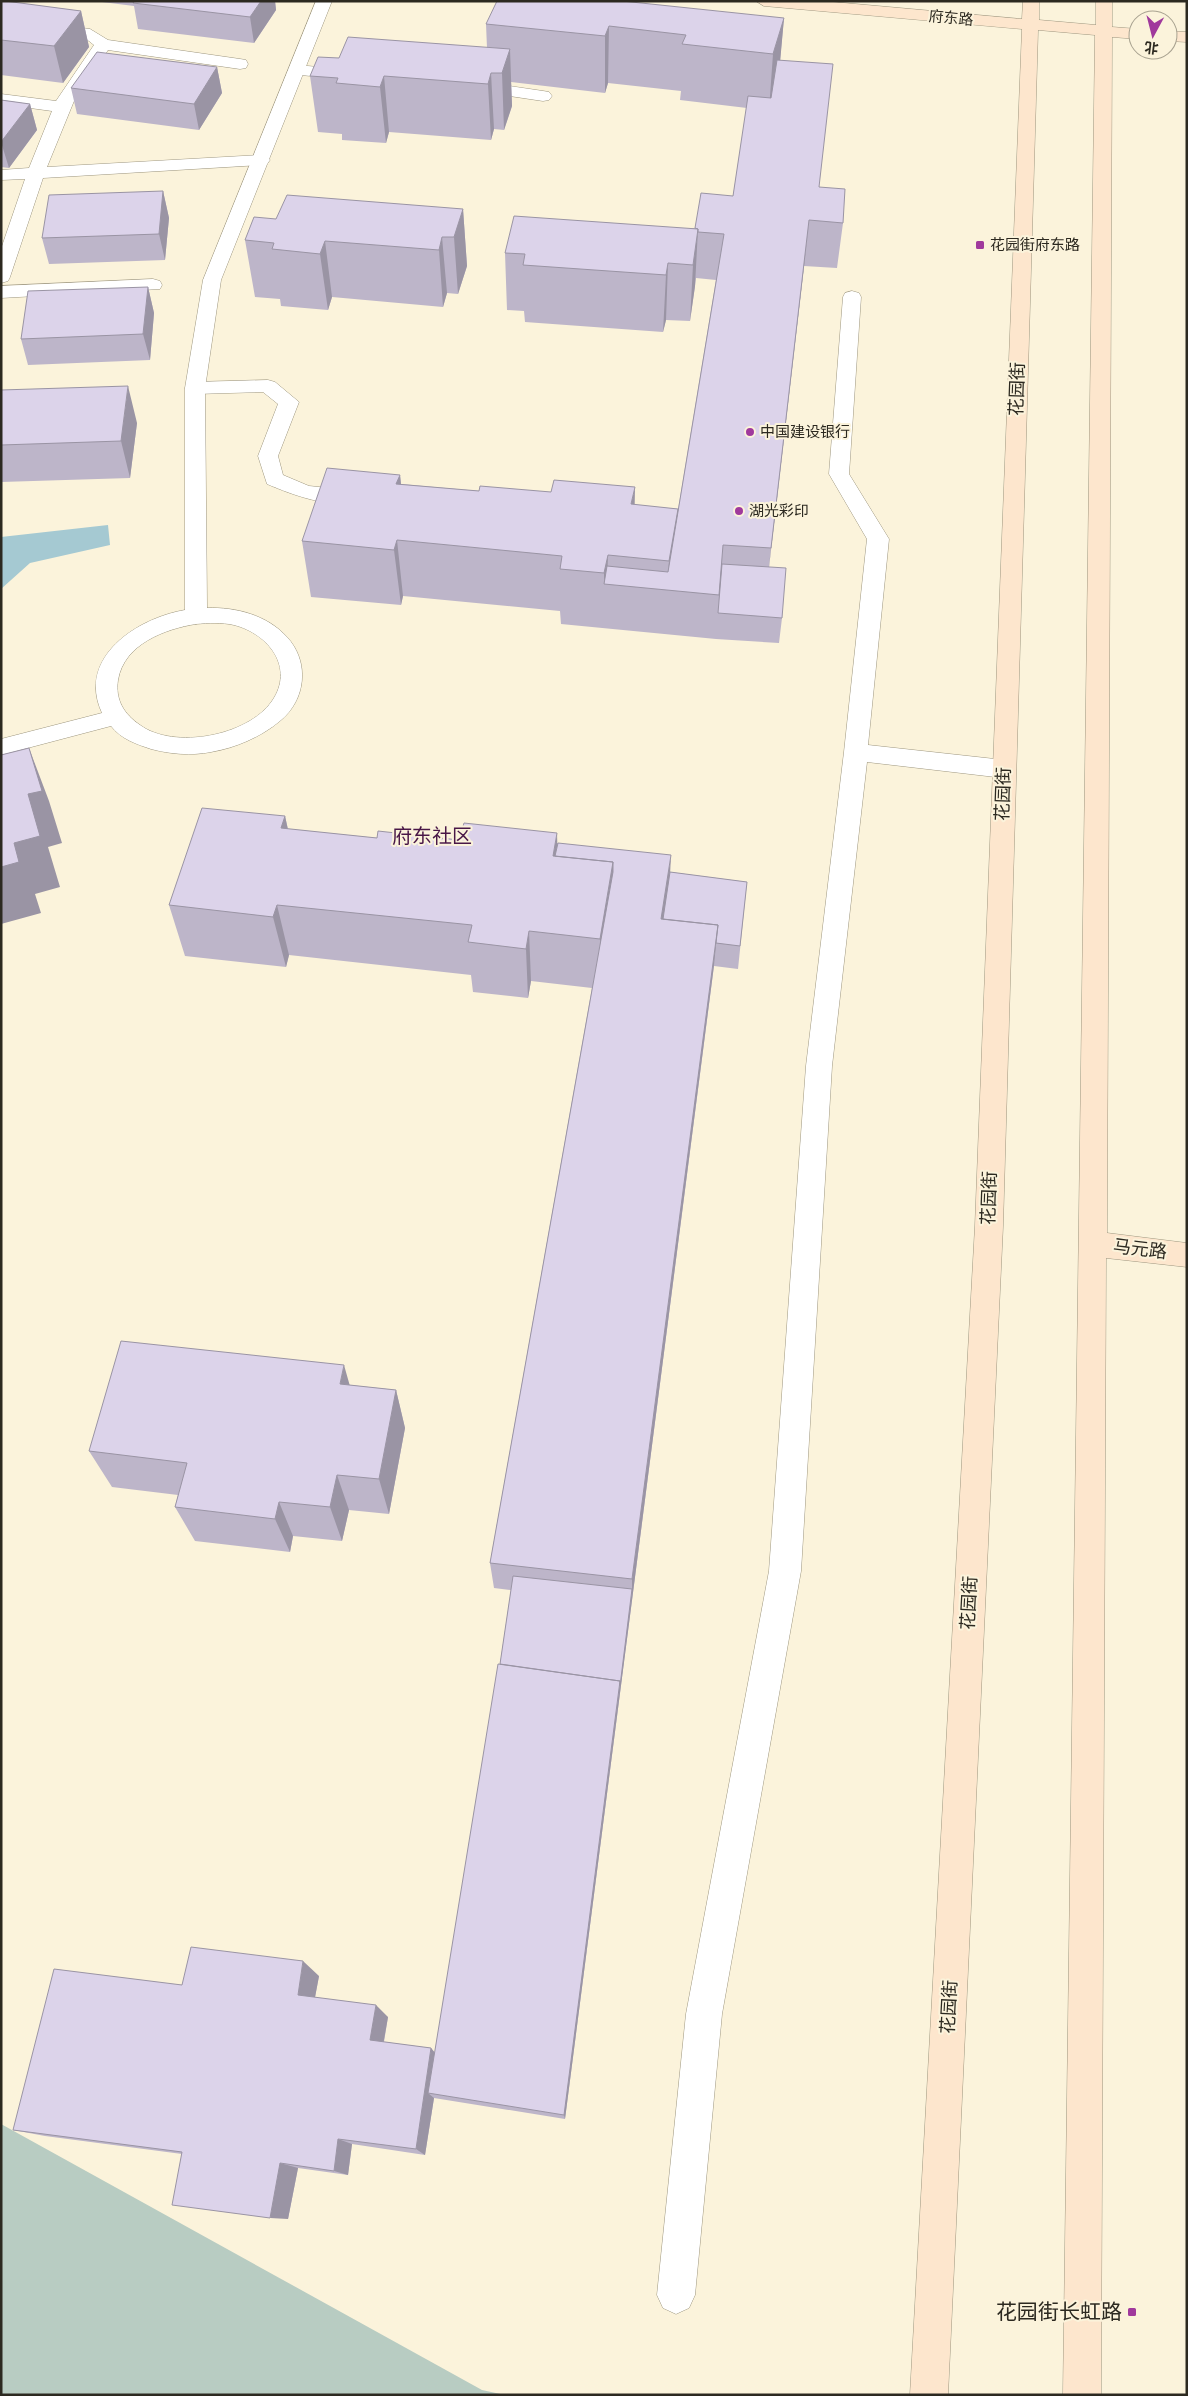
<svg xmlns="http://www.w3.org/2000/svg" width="1188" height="2396" font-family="'Exo 2','Noto Sans SC',sans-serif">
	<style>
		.green { fill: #b8ccc2 }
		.water { fill: #a5c9d2 }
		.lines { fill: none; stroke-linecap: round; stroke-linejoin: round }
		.lane-casing { stroke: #9e9780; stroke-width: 1 }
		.street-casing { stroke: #9e9780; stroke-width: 1 }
		.secondary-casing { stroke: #9e9780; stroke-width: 1 }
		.lane { fill: #fff; fill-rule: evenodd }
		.street { fill: #fff; fill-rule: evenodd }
		.secondary { fill: #fde6cd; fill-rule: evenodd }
		.wall { fill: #bdb5c9 }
		.shaded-wall { fill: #9a94a4 }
		.building { fill: #dcd3ea; stroke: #9a94a4 }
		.poi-dot { fill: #a0399c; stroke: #fbf3db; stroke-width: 2 }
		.labels { text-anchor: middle; stroke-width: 4; stroke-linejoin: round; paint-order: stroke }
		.far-street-label { font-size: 15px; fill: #2c2920; stroke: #fbf3db }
		.far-poi-label { font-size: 15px; fill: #2c2920; stroke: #fbf3db; text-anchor: start }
		.street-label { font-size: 18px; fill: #2c2920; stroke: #fbf3db }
		.quarter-label { font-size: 20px; fill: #491747; stroke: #fbf3db }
		.near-poi-label { font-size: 21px; fill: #2c2920; stroke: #fbf3db; text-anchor: end }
	</style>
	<rect width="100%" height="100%" fill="#fbf3db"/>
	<path class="green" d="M1,2124L482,2390L505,2395H1Z"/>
	<path class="water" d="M108,525L110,545L30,563L1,589V537Z"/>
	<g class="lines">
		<g class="lane-casing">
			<path id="lane" d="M1,18L90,29L108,40L240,59L246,60L248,64L246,68L240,69L108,50L74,101L47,167L261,155L267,156L270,160L267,164L261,165L43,178L10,277L8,281L1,283V249L25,179L1,180V170L29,168L52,111L1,104V94L56,101L94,45L85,38L1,28Z
				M297,65L350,70L356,71L358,75L356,79L350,80L291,74L289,70L291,66Z
				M475,81L543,91L549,92L552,96L549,100L543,101L469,90L467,86L469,82Z
				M153,279L160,281L162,285L160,289L1,298V286Z
				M852,291L859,293L861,297L849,474L889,539L868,745L1004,760L1012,763L1016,769L1012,775L1004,778L867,762L832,1066L801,1571L722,2014L695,2295L689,2308L676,2314L663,2308L657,2295L686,2014L769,1571L806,1066L844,752L867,539L829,474L843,297L845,293Z
				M268,380L275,382L299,402L278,456L283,475L309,486L358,491L361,496L358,501C330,509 293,495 267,484L258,456L278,404L263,392L195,394L188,392L185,388L188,384L195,382Z"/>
		</g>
		<g class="street-casing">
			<path id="street" d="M316,1H332L221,280L205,388L207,608C236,607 267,615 287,637C310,662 306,700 280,721C261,737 235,748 211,752C191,756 170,754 151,749C136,744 121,739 111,726L1,755V739L102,713C76,657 138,618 185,610V388L203,280ZM196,624C209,623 221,622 234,625C269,634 295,668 272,701C248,736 174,750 140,725C124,714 115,700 118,680C124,644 165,629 196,624Z"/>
		</g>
		<g class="secondary-casing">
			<path id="secondary" d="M756,1H822L1022,19L1023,1H1039V20L1096,25V1H1112V27L1138,29V39L1112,37L1107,1233L1187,1243V1267L1106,1258L1101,2395H1063L1095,35L1038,30L1003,1226L948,2395H910L975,1226L1022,29L764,6Z
				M1168,31L1187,32V42L1168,41Z"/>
		</g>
		<use href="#lane" class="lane"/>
		<use href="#street" class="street"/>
		<use href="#secondary" class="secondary"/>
	</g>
	<path class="wall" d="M1,1L81,11L89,47L63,83L1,75Z
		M94,1H275L276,10L254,43L138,29L134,6Z
		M784,18L780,60L819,187L843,223L837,268L804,266L769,567L782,618L779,643L716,639L561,624L560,611L403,596L401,605L311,597L302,541L400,475L401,484L678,509L677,516L716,280L696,278L695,286L690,321L666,320L663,332L525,322L524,311L507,310L505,253L695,228L733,196L747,108L680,100L681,91L608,83L605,93L511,82L512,106L504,130L494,129L491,140L389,132L386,143L342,140V134L318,132L310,76L487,48L486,24Z
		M217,67L222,93L199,130L77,114L71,88Z
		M1,100L30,104L37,130L9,168L1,167Z
		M163,191L169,218L165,260L49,264L42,238Z
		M463,209L467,266L458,294L447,293L443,307L332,297L328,310L281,306L280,299L255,297L245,240L276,219Z
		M148,287L154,313L150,360L28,365L21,339Z
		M1,390L137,423L130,478L1,482Z
		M285,816L288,829L377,838L459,840L558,843L670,872L747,882L738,969L714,966L565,2119L434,2098L425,2155L352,2144L348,2175L298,2168L288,2219L182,2154L45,2136L13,2130L182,1985L319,1976L315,1997L388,2017L384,2042L431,2048L435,2053L500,1664L511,1590L494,1588L490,1563L592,988L531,981L528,998L473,992L471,975L289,955L286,967L185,956L169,905Z
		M350,1385L396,1390L405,1428L389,1514L349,1510L342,1541L293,1536L290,1552L195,1541L175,1507L178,1495L112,1487L89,1451Z"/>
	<path class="shaded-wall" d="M261,1H275L276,10L254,43L250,17Z
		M81,11L89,47L63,83L54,46Z
		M784,18L779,74L769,110L773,54Z
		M609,26L608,83L605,93V36Z
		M510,49L512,106L504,130L502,73Z
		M217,67L222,93L199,130L194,104Z
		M491,73L494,129L491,140L488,84Z
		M384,76L389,132L386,143L380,87Z
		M30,104L37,130L9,168L1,142Z
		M163,191L169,218L165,260L159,234Z
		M463,209L467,266L458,294L454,237Z
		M809,220L804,266L766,593L771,548Z
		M698,229L695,286L690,321L693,265Z
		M442,237L447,293L443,307L439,250Z
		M325,241L332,297L328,310L320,254Z
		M668,263L666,320L663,332L666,275Z
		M148,287L154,313L150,360L143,334Z
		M128,386L137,423L130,478L121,441Z
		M400,475L406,531L396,484Z
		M635,487L634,543L631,504Z
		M678,509L675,565L667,590L669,561Z
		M397,540L403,596L401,605L394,550Z
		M608,555L607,584H604V573Z
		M29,748L49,801L62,843L48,847L60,887L35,894L41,913L1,924V867L14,843L28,794Z
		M285,816L296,868L281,828Z
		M557,833L558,867L553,856Z
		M671,855L669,896L663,937L661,919Z
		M613,862V913L600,989V939Z
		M277,905L289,955L286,967L273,917Z
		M718,925L714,965L565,2119L564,2115L632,1590V1579Z
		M529,931L531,981L528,998L526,949Z
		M344,1365L355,1404L340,1384Z
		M396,1390L405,1428L389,1514L379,1479Z
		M337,1475L349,1510L342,1541L330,1507Z
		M279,1502L293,1536L290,1552L275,1519Z
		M303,1961L319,1976L313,2008L298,1995Z
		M376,2005L388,2017L382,2051L370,2040Z
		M431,2048L440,2059L428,2093L434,2098L425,2155L416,2149Z
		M338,2139L352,2144L348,2175L334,2171Z
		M280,2163L298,2168L288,2219L270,2218Z"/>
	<path class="building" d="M1,1H5L81,11L54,46L1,40Z
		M134,1H261L250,17L133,3Z
		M497,1H622L784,18L773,54L682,44L686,35L609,26L605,36L486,24Z
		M348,37L510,49L502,73H491L488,84L384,76L380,87L336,83L338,78L310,76L318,57L339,58Z
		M97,52L217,67L194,104L71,88Z
		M777,60L833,64L819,187L845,189L843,223L809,220L771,548L723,545L719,595L604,584L607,566L668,572L724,234L698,232V229L695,228L701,193L733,196L748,96L771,98Z
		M1,100L30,104L1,142Z
		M163,191L159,234L42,238L49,195Z
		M287,195L463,209L454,237H442L439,250L325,241L320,254L272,249L274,243L245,240L254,217L276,219Z
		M514,216L698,229L693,265L668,263L666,275L523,265L525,254L505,253Z
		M148,287L143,334L21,339L28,291Z
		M128,386L121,441L1,445V390Z
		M327,468L400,475L396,484L479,491L480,486L551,492L554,480L635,487L631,504L678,509L669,561L608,555L604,573L560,569L562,556L397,540L394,550L302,541Z
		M722,564L786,568L782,618L718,613Z
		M29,748L42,791L28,794L40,836L14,843L19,862L1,867V755Z
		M202,808L285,816L281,828L377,838L378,831L459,840L464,823L557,833L553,856L613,862L600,939L529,931L526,949L468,942L472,925L277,905L273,917L169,905Z
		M558,843L671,855L661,919L718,925L632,1579L490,1563L613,872V862L555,856Z
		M670,872L747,882L740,946L716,943L718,925L663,919Z
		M121,1341L344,1365L340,1384L396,1390L379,1479L337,1475L330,1507L279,1502L275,1519L175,1507L187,1463L89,1451Z
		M513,1576L632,1589L620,1686V1681L500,1664Z
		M498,1664L620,1681L564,2115L428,2093Z
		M191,1947L303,1961L298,1995L376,2005L370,2040L431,2048L416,2149L338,2139L334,2171L280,2163L270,2218L172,2205L182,2152L13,2130L54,1969L182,1985Z"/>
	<g class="poi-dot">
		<rect x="975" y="240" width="10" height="10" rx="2.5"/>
		<circle cx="750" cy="432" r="5"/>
		<circle cx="739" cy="511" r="5"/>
		<rect x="1127" y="2307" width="10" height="10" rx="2.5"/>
	</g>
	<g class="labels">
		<g class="far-street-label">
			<text transform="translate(951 18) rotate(5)" y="5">府东路</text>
		</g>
		<g class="far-poi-label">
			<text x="990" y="250">花园街府东路</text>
			<text x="760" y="437">中国建设银行</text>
			<text x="749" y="516">湖光彩印</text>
		</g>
		<g class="street-label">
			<text transform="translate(1017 389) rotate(-88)" y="6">花园街</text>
			<text transform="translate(1003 794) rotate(-88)" y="6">花园街</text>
			<text transform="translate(989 1198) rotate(-88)" y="6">花园街</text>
			<text transform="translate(1140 1249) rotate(7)" y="6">马元路</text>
			<text transform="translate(969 1603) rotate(-87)" y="6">花园街</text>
			<text transform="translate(949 2007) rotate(-87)" y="6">花园街</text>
		</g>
		<g class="quarter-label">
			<text x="432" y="843">府东社区</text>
		</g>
		<g class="near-poi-label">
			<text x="1122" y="2319">花园街长虹路</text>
		</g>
	</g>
	<rect width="1188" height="2396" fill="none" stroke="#2c2920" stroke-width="5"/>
	<g transform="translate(1153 35) rotate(187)"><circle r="24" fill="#fbf3db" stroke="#a8a290"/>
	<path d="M0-4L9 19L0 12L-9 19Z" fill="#a0399c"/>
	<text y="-8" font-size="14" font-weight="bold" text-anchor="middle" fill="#2c2920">北</text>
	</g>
</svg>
